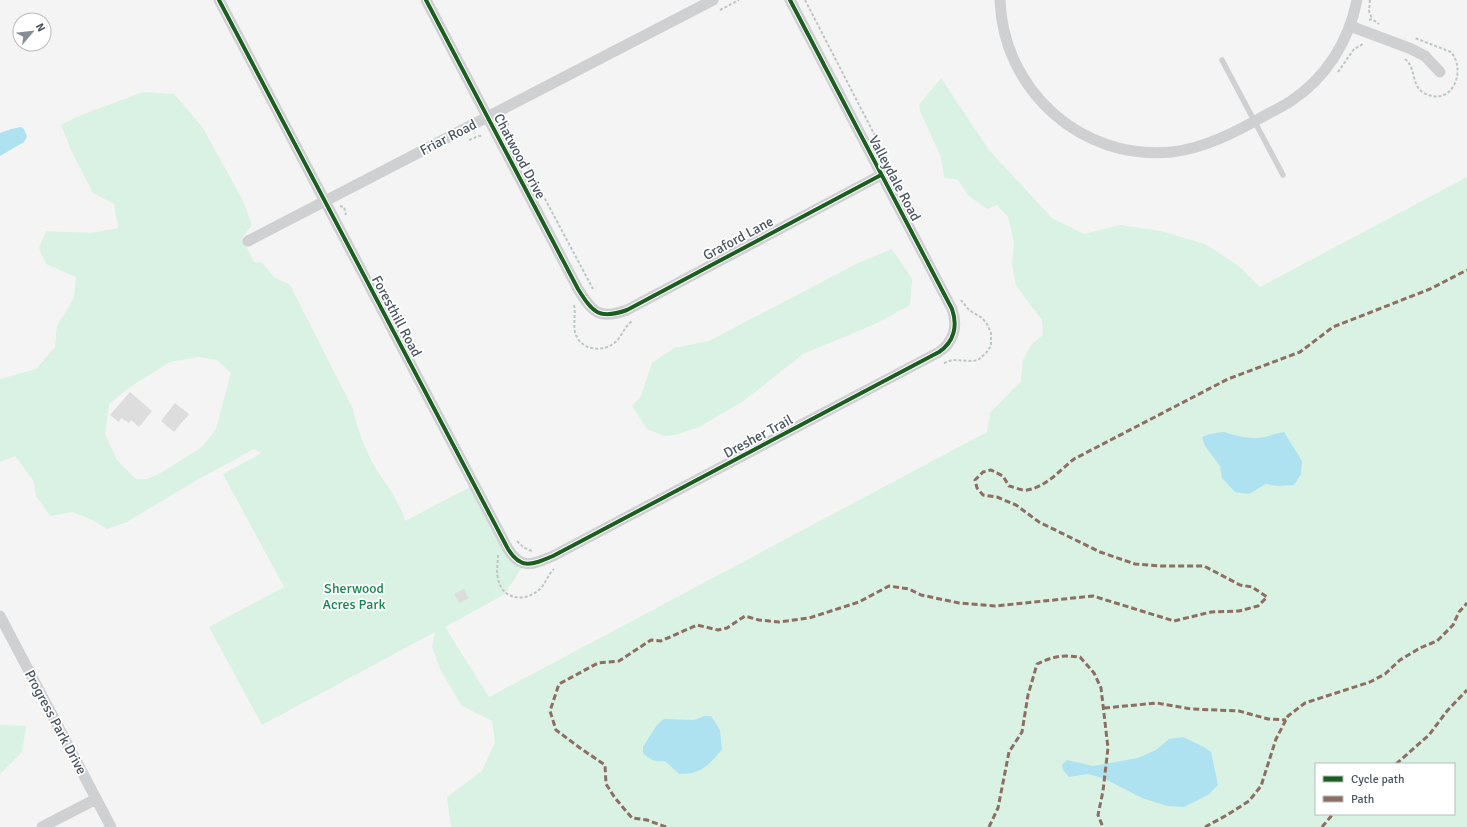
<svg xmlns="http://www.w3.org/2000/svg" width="1467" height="827" font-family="Signika,sans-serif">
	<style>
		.green { fill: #d9f2e3; fill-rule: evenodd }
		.water { fill: #aee2f0 }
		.building { fill: #ddddde }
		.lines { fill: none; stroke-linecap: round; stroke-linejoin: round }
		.path { stroke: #bcc7c4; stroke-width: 2; stroke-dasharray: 3 2; stroke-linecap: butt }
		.lane { stroke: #ced0d2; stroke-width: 5.5 }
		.street { stroke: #ced0d2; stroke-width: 11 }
		.quiet { stroke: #8d6e63; stroke-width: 3; stroke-dasharray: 6 3; stroke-linecap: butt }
		.cycleway-casing { stroke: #fff; stroke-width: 6 }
		.cycleway { stroke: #1b5e20; stroke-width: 4 }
		.labels { text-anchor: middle; stroke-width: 3.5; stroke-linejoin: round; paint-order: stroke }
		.street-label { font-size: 14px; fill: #4a5661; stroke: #fff }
		.park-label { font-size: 14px; fill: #17864f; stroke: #fff }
	</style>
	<rect width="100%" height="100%" fill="#f4f4f4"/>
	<path class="green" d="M941,78L989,150L1052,218L1084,234L1120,225L1161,231L1205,244L1239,266L1260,287L1467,177V827H451L447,797L482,771L495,742L492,721L462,706L440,669L432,647L435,632L262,725L209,627L284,587L223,474L262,453L254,449L197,480L127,522L107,529L92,520L73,512L50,516L36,496L33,480L15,456L0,462V379L36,369L55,347L57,326L74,298L76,277L46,264L39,248L46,231L92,233L118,228L114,204L93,193L71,150L61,125L79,116L143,92L174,94L203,128L243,201L252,225L242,238L254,262L262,263L274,277L290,285L353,409C357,428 365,450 375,467C386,485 400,501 405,521L474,485L524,564L505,594L445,627L489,697L987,432L990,413L1021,381L1023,360L1031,345L1043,335L1042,320L1016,286L1012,265L1014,242L1008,217L997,205L987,209L970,197L957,179L944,178L941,157L920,111L919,105ZM198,357L217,360L231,373L216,429L202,447L161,473L147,479H136L117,460L105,434L109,404L130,387L170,362ZM1316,764H1454V814H1316Z
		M892,249L912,279L910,305L875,324L803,354L745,400L699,427L675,435L664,436L647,429L632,406L641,396L652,363L674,348L709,341L860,262Z
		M0,725L26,726L22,752L0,774Z"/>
	<path class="water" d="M21,127L24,129L27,137L24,142L0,156V133L11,129Z
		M1224,432C1237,436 1252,440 1265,437C1272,435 1277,433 1284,432L1302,461L1301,474L1294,485L1278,486L1266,484L1249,494L1235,492L1222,478L1220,466L1205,446L1202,437L1210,434Z
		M705,716H711L720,730L722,749C710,765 699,775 679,774L665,761C655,762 650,760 643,753V747L651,734L657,725L664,719L694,720Z
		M1183,737L1204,747L1211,752L1218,785L1208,795L1184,807L1167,806L1142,798L1105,779L1088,774L1069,777L1063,770L1062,765L1067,760L1093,766L1138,758L1156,750L1169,739Z"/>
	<path class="building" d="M130,392L152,411L139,427L131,420L129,423L121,418L119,422L110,415Z
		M175,403L189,414L174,432L161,421Z
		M464,589L469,598L460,603L454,594Z"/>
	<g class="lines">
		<path class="path" d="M805,0L902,188
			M1370,0L1369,11L1372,19
			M720,10L739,0
			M1369,20L1372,19L1379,24
			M1405,59C1416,67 1411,86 1424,93C1452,108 1467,71 1451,52L1415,38
			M1338,72L1354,49L1363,44
			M503,121L508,123V129L511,135L593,289
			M469,140L479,136H483
			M340,206L344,207L346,215
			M574,305C576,314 573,323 575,332C579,349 600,353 613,344C621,339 623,328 632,321
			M944,363L952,360L973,361L978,360L986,353L991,346V333L987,324L982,318L969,310L961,300
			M517,541C522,546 526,550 533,551
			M498,555C498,563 496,571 498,579C503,601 526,602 540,589C546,583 548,574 554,569"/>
		<path class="lane" d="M1222,60L1283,175"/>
		<path class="street" d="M219,0L508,549C521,570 532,565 553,556L939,352C954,342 958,326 952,309L790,0
			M426,0L578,289C593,313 599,320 627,310L881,175
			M1000,0C1003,90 1081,161 1172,152C1205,148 1236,132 1264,116C1273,111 1282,107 1291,101C1326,78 1349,41 1357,0
			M1350,26L1409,48L1425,56L1440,72
			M248,241L713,0
			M0,616L111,827
			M42,827L96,799"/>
		<path class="quiet" d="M1104,708L1157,703L1191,709L1239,711L1268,719L1286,720
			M1396,764L1429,735L1447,711L1467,690
			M666,827L647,820L632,818L615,798L606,784L605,765L580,748L556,730L550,711L559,684L598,663L619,661L651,640L661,641L697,625L718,630L727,628L745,616L759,620L779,622L809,618L859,602L889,586L909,589L921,595L959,603L995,606L1093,596L1174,621L1211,612L1239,611L1258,606L1267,597L1252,587L1240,585L1204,566H1161L1135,564L1100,552L1039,522L1016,505L997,497L983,495L977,488L975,480L983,472L991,470L1003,476L1009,486C1014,487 1022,491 1027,490C1046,487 1059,471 1074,459L1228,379L1300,352L1333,327L1430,289L1467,270
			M989,827L998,808L1009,752L1022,732L1028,695L1037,664C1054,656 1061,655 1080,657L1094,673L1101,688L1108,748L1103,791L1098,815L1103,827
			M1205,827L1227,815L1249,801L1261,786L1276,739L1288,716L1305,703L1370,682L1385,674L1400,660L1420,648L1437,641L1453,625L1459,612L1467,603
			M1322,827L1333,814"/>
		<g class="cycleway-casing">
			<path id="cycleway" d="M219,0L508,549C521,570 532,565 553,556L939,352C954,342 958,326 952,309L790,0
				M426,0L578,289C593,313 599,320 627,310L881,175"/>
		</g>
		<use href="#cycleway" class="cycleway"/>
	</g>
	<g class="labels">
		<g class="street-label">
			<text transform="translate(448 137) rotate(-27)" y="5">Friar Road</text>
			<text transform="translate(520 156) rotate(62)" y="5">Chatwood Drive</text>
			<text transform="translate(895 178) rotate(62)" y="5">Valleydale Road</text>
			<text transform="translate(738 238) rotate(-28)" y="5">Graford Lane</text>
			<text transform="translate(397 316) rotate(62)" y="5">Foresthill Road</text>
			<text transform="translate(758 436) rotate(-28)" y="5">Dresher Trail</text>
			<text transform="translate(56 722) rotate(62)" y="5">Progress Park Drive</text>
		</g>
		<g class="park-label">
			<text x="354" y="593">Sherwood<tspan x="354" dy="16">Acres Park</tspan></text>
		</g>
	</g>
	<rect x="1315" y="763" width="140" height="52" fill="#ffffff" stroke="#b7bbc0"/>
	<rect x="1323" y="776" width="20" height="6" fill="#1b5e20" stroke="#b7bbc0"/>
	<text x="1351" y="783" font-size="12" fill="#4a5661">Cycle path</text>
	<rect x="1323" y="796" width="20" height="6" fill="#8d6e63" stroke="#b7bbc0"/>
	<text x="1351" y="803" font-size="12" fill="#4a5661">Path</text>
	<g transform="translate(32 32) rotate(62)"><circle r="19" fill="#ffffff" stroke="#b7bbc0"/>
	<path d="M0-3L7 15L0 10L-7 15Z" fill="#868d94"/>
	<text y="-6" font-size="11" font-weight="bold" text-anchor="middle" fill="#4a5661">N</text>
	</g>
</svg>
